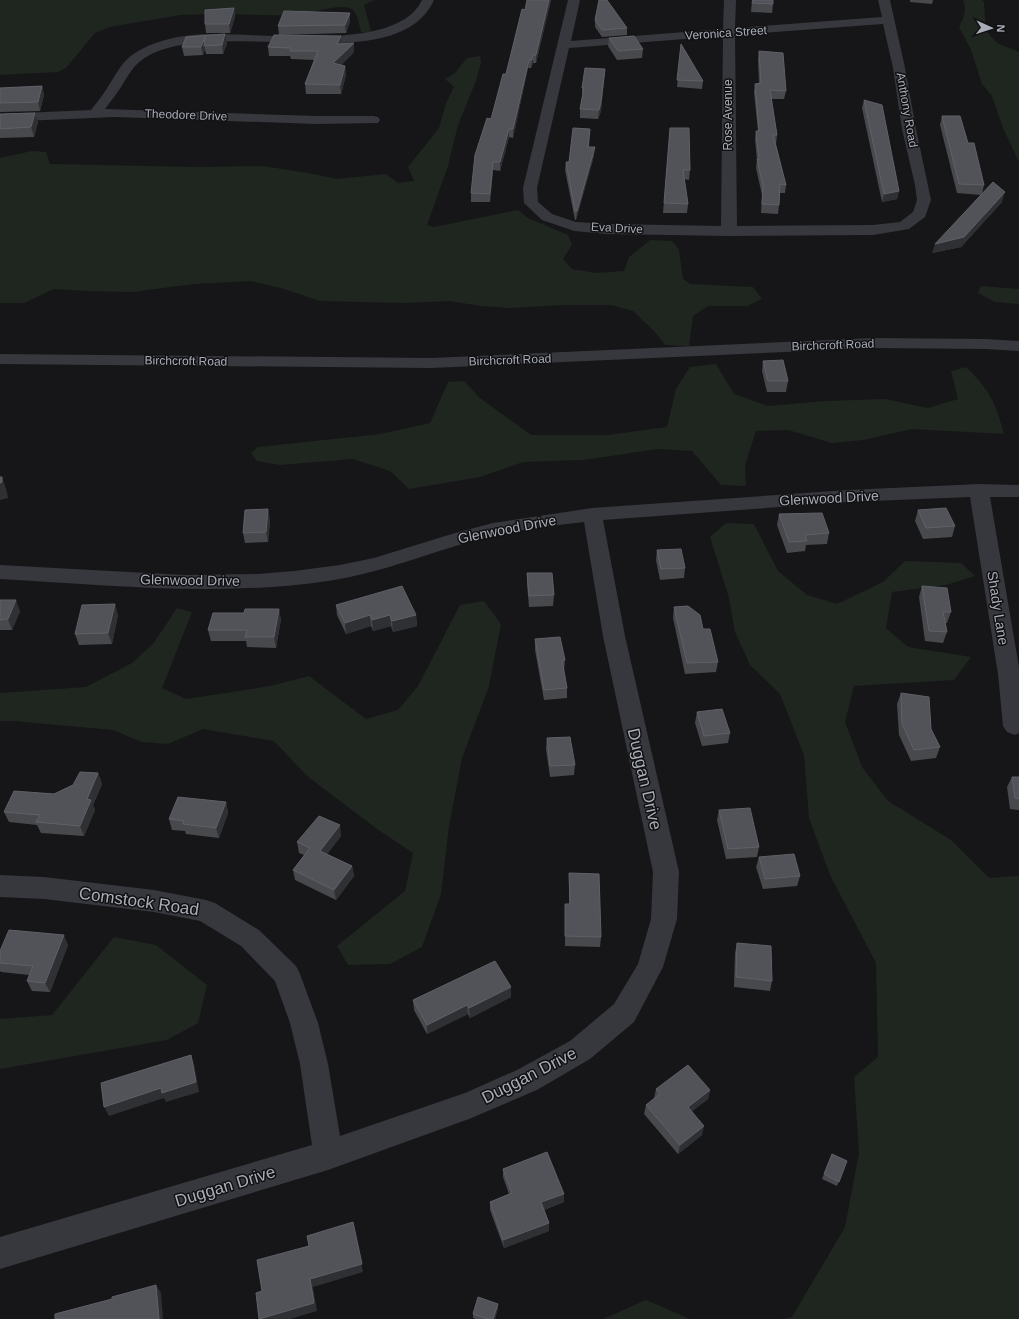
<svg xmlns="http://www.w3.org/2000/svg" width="1019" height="1319" font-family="Helvetica,sans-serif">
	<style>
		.green { fill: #1e261f }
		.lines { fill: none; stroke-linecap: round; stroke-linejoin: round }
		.minor { fill: #37383d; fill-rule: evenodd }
		.wall { fill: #47494d }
		.shaded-wall { fill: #2f3033 }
		.building { fill: #525359; stroke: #5f6168 }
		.labels { text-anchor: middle; stroke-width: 3; stroke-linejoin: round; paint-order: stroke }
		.far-street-label { font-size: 12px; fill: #a8adb8; stroke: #111113 }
		.street-label { font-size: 14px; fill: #a8adb8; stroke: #111113 }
		.near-street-label { font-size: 17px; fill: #a8adb8; stroke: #111113 }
	</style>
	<rect width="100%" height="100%" fill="#161618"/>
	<path class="green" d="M0,0H374L364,5L371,31L367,33L361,32C359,25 358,15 353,10C347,3 321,10 312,12L309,16L215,14L180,15L110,27L95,33L66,68L58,72L0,75Z
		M963,0H982L984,2L986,31L997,43L1019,52V162L1003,128L992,96L982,84L971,50L959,27C964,17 967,10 963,0Z
		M480,56L481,62L476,81L458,125L448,166L427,225L434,227L518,210L528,218L568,235L572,245L563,259L572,269L596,273L624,271L629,257L650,240L672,241L679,250L683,279L691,284L753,287L762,299L747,306H708L693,316L689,346L665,345L655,332L633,311L611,305H566L508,308L481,306L449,301L406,303L320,301L281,288L250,281L194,284L132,292L88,291L54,289L24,303H0V158L32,151L46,152L50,164L198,167L263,166L308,173L337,179L386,174L398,183L414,181L408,167L439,128L446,103L454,87L445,79L455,73L467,58Z
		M981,286L1019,289V304L995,302L978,293Z
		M716,364L734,394L768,406L826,401L885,399L928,408L958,399L951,371L966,367C989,389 996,403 1004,434L912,429L864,440L832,443L788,430L756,431L745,465L746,486L721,485L692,451L657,449L584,460L523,462L480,477L409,489L390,471L353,459L280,465L257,461L251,453L258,447L380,434L430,423L448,382L464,381L480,398L531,435H608L667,427L676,389L690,367Z
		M726,523L754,524L778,571L807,595L837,604L883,582L905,561L961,563L975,576L946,585L892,592L886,628L908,647L971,657L954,680L854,686L845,722L862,767L888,801L951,840L989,878L1019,876V1319H783L792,1317L845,1227L859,1153L854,1077L878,1057L876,963L830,875L809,818L804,755L780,694L750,665L735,632L729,598L710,537Z
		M484,601L501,624L489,686L462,758L449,826L441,894L422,947L390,964L348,965L337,946L405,891L413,853L377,829L307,776L274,741L203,729L168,744L142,742L113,730L14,721H0V693L86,687L132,663L153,644L177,608L192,612L162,688L186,699L270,686L309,676L366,719L398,710L418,686L460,605Z
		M114,937L156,945L207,985L198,1023L167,1040L0,1069V1019L52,1015Z
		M646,1300L690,1319H603Z"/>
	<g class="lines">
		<path class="minor" d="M422,0H434C397,83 213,12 143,59C132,67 128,76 121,87C116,95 110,102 105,109L317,116H373L378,117L380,120L378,123L317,124L115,117L0,122V114L91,110C97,102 104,94 109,85C117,73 122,61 135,53C152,42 173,37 192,35C246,29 396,57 422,0Z
			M568,0H580L571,41L723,29L724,0H736L735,28L882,17L878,0H890L905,68L916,129L931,200L925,217L909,229L873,235L729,236L607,234L574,231L542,220L524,203L523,188ZM883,24L893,68L902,129L915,185L917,200L913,212L900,222L873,225L737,226L735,35ZM723,36L721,226L607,224L576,222L552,214L538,202L537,188L569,48Z
			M874,338L986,339L1019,341V351L986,349L874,348L431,368L0,364V354L431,358Z
			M979,484L1019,485V497H990L1019,667V733L1015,735L1007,732L1003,726L998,674L970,497L848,502L603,520L625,636L679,872L677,919L663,967L634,1022L590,1059L537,1090L469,1119L328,1170L0,1269V1237L312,1145L300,1064L290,1023L275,981L241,946L200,921L154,912L44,899L0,897V875L44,877L154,890L206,900L215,903L259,930L296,966L300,974L318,1023L328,1064L340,1136L465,1093L517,1070L570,1041L614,1004L638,964L651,919L653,872L603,636L584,522C549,526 513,530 479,539C429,553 381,573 328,581C220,597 109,585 0,579V565L184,575L258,574L294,571L340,565L374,558L455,533L493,523L592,508L848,490Z"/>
	</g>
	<path class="wall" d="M551,0L536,63H533L531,68H528L513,138L509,137L500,171L493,170L490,202H471V193L491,119L506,74L525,10Z
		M752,0H773V4L772,13L751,12Z
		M910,0H933L932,4L910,2Z
		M234,8L235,17L230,33H206L205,24Z
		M350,13V21L346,33L279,35L278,26Z
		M595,20L627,28V35L602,37L595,27Z
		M341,36V44L354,43V52L341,65L345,66L346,75L341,94H306L305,84L314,60L291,59L290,56H269L268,47Z
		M609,38L643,49L642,58L617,60L608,46Z
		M227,43L223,54H206L205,49L203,55L184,56L182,47Z
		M681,44L703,81L702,89L677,87Z
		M759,51L786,91L784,99H771L777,135L776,144L786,185L785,193H780L779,205L778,214L761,213L762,195L756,168L757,160L755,139L756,131H758L754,92L755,84L759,83L758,60Z
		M605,69L601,111L598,119L580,118V109L582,97V88Z
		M42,86L44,95L40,111L0,112V88Z
		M864,100L899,191L897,199L882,202L862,108Z
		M0,114L38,122L34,137L0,138Z
		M942,116L968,143L984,185L982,194L1002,202L961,247L932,253L981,195L957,193L940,125Z
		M670,128L690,170L689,180L684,179L688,204L687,213H663Z
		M590,129L589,147L594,156L576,220H575L565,170L566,162H569Z
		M763,361L788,381L786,392H767L762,371Z
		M918,510L955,526L952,537L923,539L915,521Z
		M779,514L829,533L827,544L806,545L805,551L787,553L777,525Z
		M270,520L268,542L245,543L243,533Z
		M657,550L685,568L684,578L660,580L656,560Z
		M527,573L554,595L553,606L529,607L527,584Z
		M922,586L951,612L947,623H945L947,632L943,643L925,641L919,597Z
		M0,600L20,611L12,630H0Z
		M336,605L416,615L417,626L393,632L391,626L373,631L371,626L346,634L337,615Z
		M674,607L718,662L716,672L685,674L673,618Z
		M244,613L281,619L276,648L247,647L246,641H211L208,630Z
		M118,615L112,644L79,645L75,634Z
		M535,639L565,660L564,671L567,688V698L544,700L535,650Z
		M901,693L931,729L940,747L936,758L911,761L899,735L897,704Z
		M697,712L730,733L728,743L702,746L695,723Z
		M547,738L575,765L574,775L550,777L546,749Z
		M98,773L102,784L93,805L95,810L84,836L41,833L37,825L9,822L4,812L54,794Z
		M1012,777H1019V810L1010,809L1007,787Z
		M226,802L228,813L219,838L186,834L185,831L172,830L169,819Z
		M719,810L759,847L757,857L726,859L717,820Z
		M341,836L327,854L352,866L354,876L336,900L295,880L293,870L304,855L299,853L297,842Z
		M759,857L800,876L797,886L763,889L756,867Z
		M569,873L601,937L600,947L565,946V904H569Z
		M737,943L772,981L770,991L734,987L735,953Z
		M68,945L50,992L32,991L27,981L29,975L1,972L0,971V951Z
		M511,997L470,1018L468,1014L427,1034L414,1010L413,1000Z
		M656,1089L710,1090L708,1099L692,1111L702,1135L678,1154L644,1114L646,1105L654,1098Z
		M832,1154L847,1161L837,1186L822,1179Z
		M503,1169L564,1202L544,1210L549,1231L504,1248L490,1210V1202L509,1194L503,1177Z
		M498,1308L495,1319H476L473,1318V1314Z"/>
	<path class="shaded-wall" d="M549,0H551L536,63V55Z
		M234,8L235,17L230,33L229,24Z
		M350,13V21L346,33L345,25Z
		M225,34L227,43L223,54L222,45Z
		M341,36V44H337Z
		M205,37V49L203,55L201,47Z
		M354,43V52L334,72L333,63Z
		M533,55V63L531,68L532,60Z
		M529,60L528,68L513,138V129Z
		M345,66L346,75L341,94L340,85Z
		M605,69L601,111L598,119L599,110Z
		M42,86L44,95L40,111L38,102Z
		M35,113L38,122L34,137L31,127Z
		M509,129V137L500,171V162Z
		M595,147L594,156L576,220L577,211Z
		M493,162V170L490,202V194Z
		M899,191L897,199L882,202L884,194Z
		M1005,192L1002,202L961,247L932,253L935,244Z
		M2,477L7,492L8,498L0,500V483Z
		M268,509L270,520L268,542L266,532Z
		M16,600L20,611L12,630L8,619Z
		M115,604L118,615L112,644L108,633Z
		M279,609L281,619L276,648L274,637Z
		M370,615L371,626L346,634L345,623Z
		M390,615L391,626L373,631L372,620Z
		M416,615L417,626L393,632L392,621Z
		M98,773L102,784L93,805L95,810L84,836L80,826L87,799Z
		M226,802L228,813L219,838L216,828Z
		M340,825L341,836L322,861L320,851Z
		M352,866L354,876L336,900L334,890Z
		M64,935L68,945L50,992L45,983Z
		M511,987V997L470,1018L469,1008Z
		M467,1005L468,1014L427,1034V1025Z
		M191,1055L194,1064L199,1092L166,1102L164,1098L109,1116L104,1107L161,1088Z
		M710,1090L708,1099L686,1116L688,1107Z
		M704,1126L702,1135L678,1154L680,1145Z
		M564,1194V1202L541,1211V1202Z
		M353,1222L363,1272L313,1287L317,1311L290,1319H260L310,1279Z
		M549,1223V1231L504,1248L503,1240Z
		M156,1285L161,1293L163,1319H159Z
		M498,1304V1308L495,1319H493Z"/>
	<path class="building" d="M527,0H549L536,55H533L532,60H529L513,129H509L500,162H493L490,194L471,193L475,155L487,118L491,119L503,74H506L522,9L525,10Z
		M599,0H607L627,28L602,30L595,20Z
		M753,0H773V4L752,3Z
		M234,8L229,24H205V10Z
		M284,11L350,13L345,25L278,26Z
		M225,34L222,45L204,46L205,37L201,47H182L186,37Z
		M274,35L341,36L337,44L354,43L333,63L345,66L340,85L305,84L318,51H290L291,48L268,47Z
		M634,36L643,49L618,51L609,38Z
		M681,44L703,81L677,80Z
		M759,51L783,53L786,91L770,90L777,135H773L786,185L780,184L779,205L762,204L763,186L757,159L759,160L756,131H759L755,84L761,83Z
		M585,68L605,69L601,102L599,110L580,109L584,88H582Z
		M42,86L38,102L0,103V88Z
		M864,100L882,105L899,191L884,194Z
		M35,113L31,127L0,129V114Z
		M942,116H960L968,143H974L984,185L959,184Z
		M573,128L590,129L588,147H595L577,211H575L566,162H569Z
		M670,128H689L690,170H683L688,204L664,203Z
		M993,182L1005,192L964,237L935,244Z
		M783,360L788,381H768L763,361Z
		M0,477H2V482L0,483Z
		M946,508L955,526L926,528L918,510Z
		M268,509L266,532L243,533L245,510Z
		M822,513L829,533L805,535L807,541L789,542L779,514Z
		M681,549L685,568L661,569L657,550Z
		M527,573H552L554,595L529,596Z
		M402,586L416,615L392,621L390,615L372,620L370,615L345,623L336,605Z
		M922,586L947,588L951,612H943L947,632L929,631Z
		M0,600H16L8,619L0,620Z
		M115,604L108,633L75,634L82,605Z
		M688,606L700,615L703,629H710L718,662L687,663L674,607Z
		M245,609H279L274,637H245L247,630H208L213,613H244Z
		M560,637L565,660H562L567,688L544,690L535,639Z
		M901,693L929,697L931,729L940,747L914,750L902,724Z
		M722,709L730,733L704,736L697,712Z
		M570,737L575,765L550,766L547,738Z
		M80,772L98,773L87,799L91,800L80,826L36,822L40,815L4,812L14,791L54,794L73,785Z
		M1012,777H1019V799L1015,798Z
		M178,797L226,802L216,828L183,824L184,821L169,819Z
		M750,808L759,847L728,849L719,810Z
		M319,816L340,825L320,851L352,866L334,890L293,870L310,848L297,842Z
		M794,854L800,876L765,879L759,857Z
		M569,873L599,874L601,937L565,936V904H570Z
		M9,930L64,935L45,983L27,981L33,966L0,963V951Z
		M737,943L771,946L772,981L736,977Z
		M495,961L511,987L469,1008L467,1005L427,1025L413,1000Z
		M191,1055L196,1082L162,1093L161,1088L104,1107L101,1083Z
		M688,1065L710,1090L688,1107L704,1126L680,1145L646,1105L660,1094L656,1089Z
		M547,1152L564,1194L541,1202L549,1223L503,1240L490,1202L512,1193L503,1169Z
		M832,1154L847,1161L839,1182L824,1174Z
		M353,1222L362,1264L310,1279L314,1303L259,1319L256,1293L262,1291L257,1260L309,1246L307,1236Z
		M156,1285L159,1319H55V1314L112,1299V1297Z
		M478,1297L498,1304L493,1319H488L473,1314Z"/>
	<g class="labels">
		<g class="far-street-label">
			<text transform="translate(726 33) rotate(-4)" y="4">Veronica Street</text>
			<text transform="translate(907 110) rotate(80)" y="4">Anthony Road</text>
			<text transform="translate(186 115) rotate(2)" y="4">Theodore Drive</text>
			<text transform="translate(728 115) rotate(-90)" y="4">Rose Avenue</text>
			<text transform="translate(617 228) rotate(3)" y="4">Eva Drive</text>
			<text transform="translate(833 345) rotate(-2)" y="4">Birchcroft Road</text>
			<text transform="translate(510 360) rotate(-2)" y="4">Birchcroft Road</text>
			<text transform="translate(186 361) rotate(1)" y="4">Birchcroft Road</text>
		</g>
		<g class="street-label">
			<text transform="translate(829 498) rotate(-3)" y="5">Glenwood Drive</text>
			<text transform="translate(507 529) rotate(-11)" y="5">Glenwood Drive</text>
			<text transform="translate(190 580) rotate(1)" y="5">Glenwood Drive</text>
			<text transform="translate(998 608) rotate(81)" y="5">Shady Lane</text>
		</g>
		<g class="near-street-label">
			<text transform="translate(645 779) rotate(77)" y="6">Duggan Drive</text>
			<text transform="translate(139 901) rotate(8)" y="6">Comstock Road</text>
			<text transform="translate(529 1075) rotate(-27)" y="6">Duggan Drive</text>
			<text transform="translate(225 1186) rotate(-17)" y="6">Duggan Drive</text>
		</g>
	</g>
	<g transform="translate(991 28) rotate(93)" stroke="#111113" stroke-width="3" paint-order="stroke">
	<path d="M0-3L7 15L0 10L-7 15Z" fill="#a8adb8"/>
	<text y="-6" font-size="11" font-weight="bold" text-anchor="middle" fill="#a8adb8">N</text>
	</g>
</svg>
